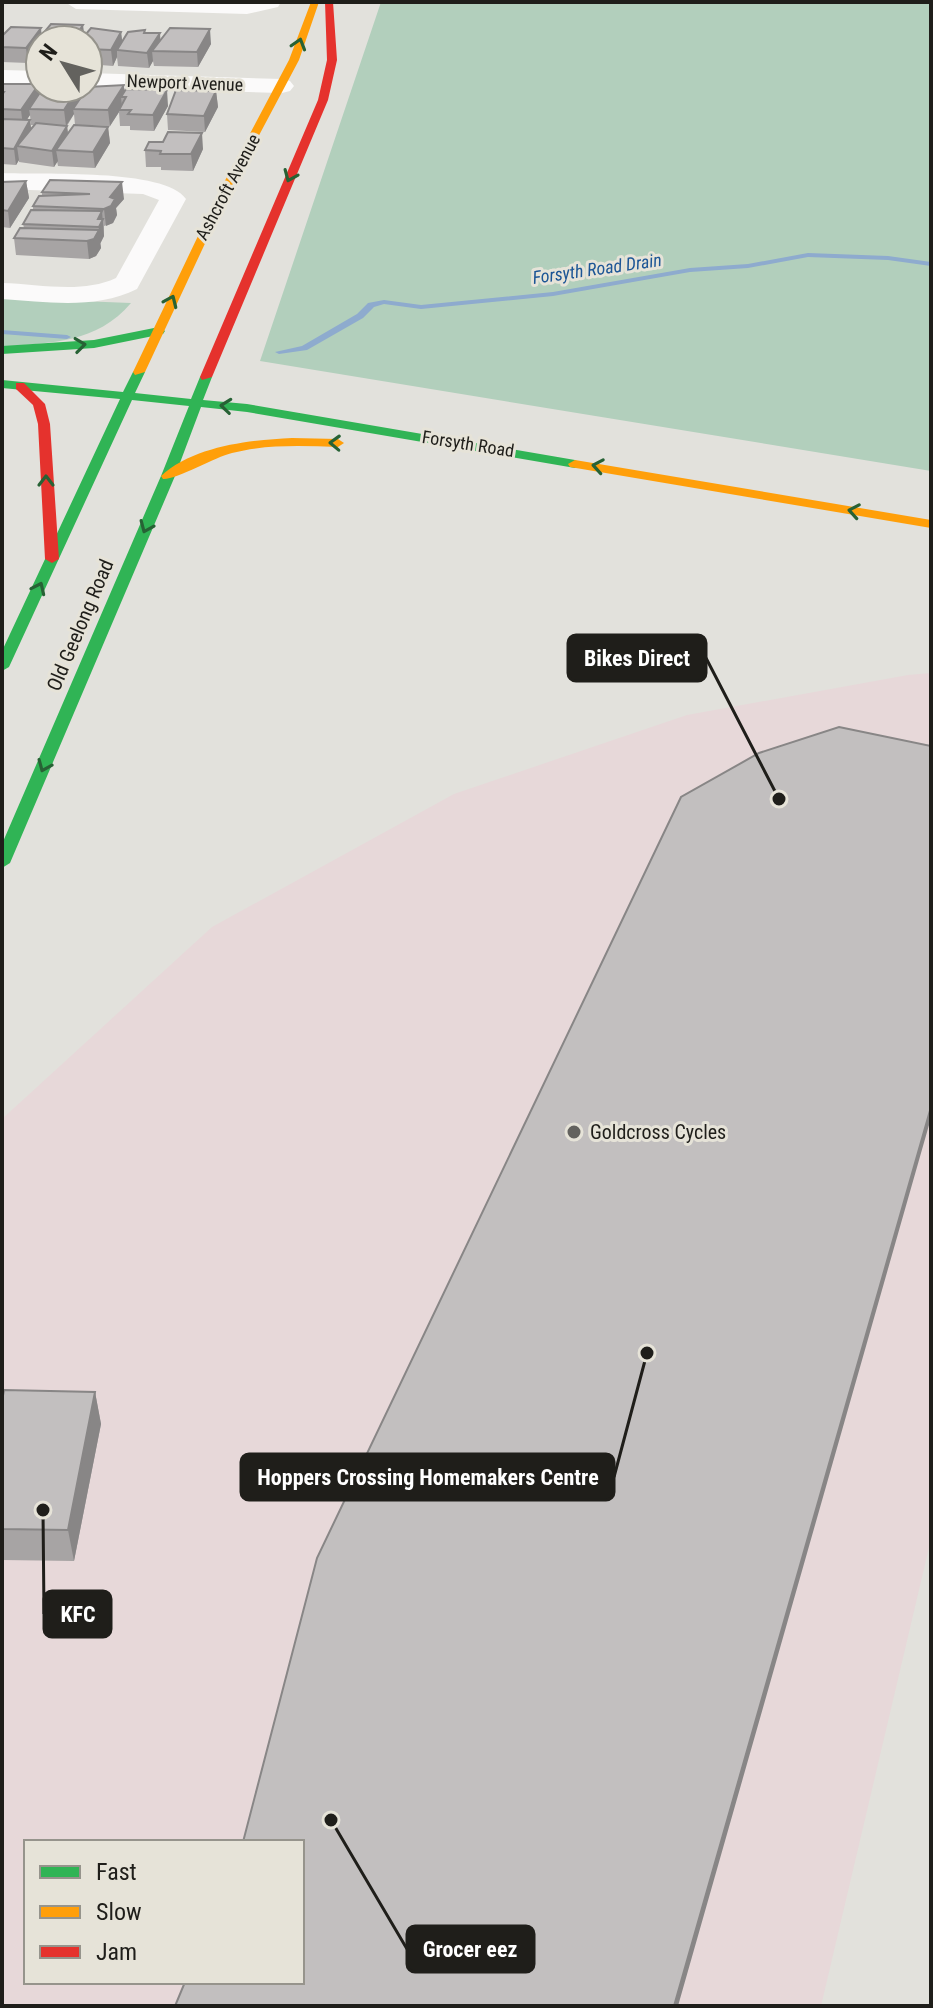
<svg xmlns="http://www.w3.org/2000/svg" width="933" height="2008" font-family="'Roboto Condensed',sans-serif">
	<style>
		.commercial { fill: #e7d8d9; fill-rule: evenodd }
		.green { fill: #b2cfbc }
		.lines { fill: none; stroke-linecap: round; stroke-linejoin: round }
		.stream { fill: #8eabce; fill-rule: evenodd }
		.street { fill: #fbfafa; fill-rule: evenodd }
		.fast { fill: #30b455; fill-rule: evenodd }
		.slow { fill: #ff9f0a; fill-rule: evenodd }
		.jam { fill: #e5322d; fill-rule: evenodd }
		.wall { fill: #a7a4a4; fill-rule: evenodd }
		.shaded-wall { fill: #888686 }
		.building { fill: #c2bfbf; stroke: #888686; stroke-width: 2 }
		.oneway { stroke: #276235 }
		.poi-dot { fill: #63625e; stroke: #e6e3d8; stroke-width: 3 }
		.labels { text-anchor: middle; stroke-width: 6; stroke-linejoin: round; paint-order: stroke }
		.far-street-label { font-size: 18px; fill: #1f1e1a; stroke: #e6e3d8 }
		.far-water-label { font-size: 18px; font-style: italic; fill: #1c5595; stroke: #e6e3d8 }
		.street-label { font-size: 20px; fill: #1f1e1a; stroke: #e6e3d8 }
		.poi-label { font-size: 20px; fill: #1f1e1a; stroke: #e6e3d8; text-anchor: start }
		.leader { fill: none; stroke: #1f1e1a; stroke-width: 3 }
		.callout-dot { fill: #1f1e1a; stroke: #e6e3d8; stroke-width: 3 }
		.callout { fill: #1f1e1a; stroke: #1f1e1a; stroke-width: 3 }
		.callout-label { font-size: 22px; text-anchor: middle; font-weight: bold; fill: #fff }
	</style>
	<rect width="100%" height="100%" fill="#e2e1dc"/>
	<path class="commercial" d="M931,673V1539L821,2006H2V1119L212,927L454,794L687,715L908,675ZM26,1842H302V1982H26Z"/>
	<path class="green" d="M381,2H931V471L260,361Z
		M2,298L131,303C96,344 52,342 2,347Z"/>
	<g class="lines">
		<path class="stream" d="M808,253L888,256L931,262V266L888,260L808,257L748,268L690,272L553,296L421,309L384,304L374,307L363,318L307,350L279,354L275,352L302,346L357,314L368,303L384,300L421,305L553,292L690,268L748,264Z
			M2,330L67,335L71,337L67,339L2,334Z"/>
		<path class="street" d="M65,2H281L278,7L247,14L76,9Z
			M2,70L40,71V85L2,84Z
			M88,73L282,79L290,81L294,86L290,91L282,93L88,87Z
			M2,173C41,175 165,168 186,199L137,289C95,310 47,302 2,299V283C39,284 82,294 116,278L159,200L143,194L2,189Z"/>
		<path class="fast" d="M159,327L165,331L163,334L94,348L2,354V346L94,340Z
			M139,368L145,372L135,393L191,399L200,377L206,373L212,377L203,400L247,404L575,460L582,464L575,468L247,412L201,407L175,476L10,863L2,868V844L161,476L189,406L132,400L9,667L2,671V651L120,399L2,388V380L123,392L133,372Z"/>
		<path class="slow" d="M311,2H319L299,60L230,190L145,372L135,375L133,372L220,190L289,60Z
			M292,438L338,439L344,443L338,447C303,446 267,444 232,453C215,457 176,480 163,479L161,476C194,446 250,440 292,438Z
			M575,460L931,520V528L570,467L568,464Z"/>
		<path class="jam" d="M325,2H333L337,60L328,100L212,377L202,380L200,377L318,100L327,60Z
			M16,383H24L45,404L50,424L59,559L52,563L45,559L38,424L33,405L16,389Z"/>
	</g>
	<path class="wall" d="M2,24L4,34L84,36L121,32L122,42L145,30V33H160V40L211,44L198,67L154,66L153,61L149,68L118,66L117,57L113,66L88,64V40H40V63H33V57L28,63L2,62Z
		M2,84L40,92L79,88L80,98L124,85V91L168,106L154,131L130,130V126H120L119,112L110,126L75,125L74,114L67,126L68,133L108,127L110,143L95,168L58,166L57,161L54,167L19,162V160L16,165L2,164ZM30,115L31,125H34L31,128L30,120H26Z
		M216,91L218,107L205,132L168,130L167,114Z
		M203,149L193,171L161,170V167H146L145,150Z
		M50,180L124,199L116,208L117,215L113,223L104,226V236L100,244L101,248L96,256L89,259L16,255L14,238L24,228L23,224L33,210V206L42,196V192Z
		M26,181L29,198L10,228L2,227V182Z
		M95,1392L101,1424L74,1561L2,1560V1401Z"/>
	<path class="shaded-wall" d="M83,25L85,40H73Z
		M41,28L42,40L32,47L33,57L28,63L26,48Z
		M210,29L211,44L198,67L197,52Z
		M121,32L123,47L117,50V57L113,66L111,50Z
		M160,33L161,49L152,51L153,61L149,68L147,53Z
		M39,84L41,100L29,109L30,115L23,126L21,110Z
		M124,85L125,97H121L122,107L119,110V112L110,126L108,110Z
		M78,88L81,103L73,109L74,114L66,126L64,110Z
		M167,90L168,106L154,131L153,115Z
		M216,91L218,107L205,132L204,116Z
		M30,120L32,136L17,146L19,160L16,165L14,149Z
		M67,126L69,142L56,150L58,161L54,167L52,151Z
		M108,127L110,143L95,168L93,152Z
		M202,133L203,149L193,171L191,154Z
		M26,181L29,198L10,228L8,211Z
		M122,182L124,199L116,208L117,215L113,223L106,226L104,209L110,197Z
		M102,211L104,236L100,244L98,219Z
		M99,230L101,248L96,256L89,259L87,241Z
		M931,1107V1118L678,2006H674Z
		M95,1392L101,1424L74,1561L68,1530Z"/>
	<path class="building" d="M51,24L83,25L73,40H40V48L32,47Z
		M11,27L41,28L26,48L2,47V36Z
		M91,28L121,32L111,50L88,49V40H81Z
		M170,28L210,29L197,52L152,51Z
		M145,30L144,33H160L147,53L117,50L128,32Z
		M2,84H39L21,110L2,109V95L4,92H2Z
		M124,85L108,110L73,109L88,87Z
		M43,88H78L64,110L29,109Z
		M126,89L167,90L153,115L128,114L131,110H119L126,97H121Z
		M176,90L216,91L204,116L167,114Z
		M2,119L30,120L14,149L2,148Z
		M36,123L67,126L52,151L17,146Z
		M74,125L108,127L93,152L56,150Z
		M168,132L202,133L191,154H160L161,151L145,150L149,142H163Z
		M50,180L122,182L110,197L115,199L111,206L104,209L33,206L39,196L90,194L42,192Z
		M26,181L8,211L2,210V182Z
		M31,210L102,211L98,219H103L99,227L23,224Z
		M20,228L99,230L94,239L87,241L14,238Z
		M839,727L931,746V1107L674,2006H175L185,1982H302V1842H243L317,1558L681,797L759,753Z
		M4,1390L95,1392L68,1530L2,1529V1401Z"/>
	<defs><path id="oneway-chevron" d="M-2-3.5L2.5 0L-2 3.5" fill="none" stroke-width="1.6" stroke-linecap="round" stroke-linejoin="round" transform="scale(2)"/></defs>
	<g class="oneway">
		<use href="#oneway-chevron" transform="translate(299 44) rotate(-73)"/>
		<use href="#oneway-chevron" transform="translate(290 176) rotate(113)"/>
		<use href="#oneway-chevron" transform="translate(171 301) rotate(-66)"/>
		<use href="#oneway-chevron" transform="translate(80 345) rotate(-7)"/>
		<use href="#oneway-chevron" transform="translate(226 406) rotate(-174)"/>
		<use href="#oneway-chevron" transform="translate(335 443) rotate(-178)"/>
		<use href="#oneway-chevron" transform="translate(598 466) rotate(-170)"/>
		<use href="#oneway-chevron" transform="translate(46 481) rotate(-90)"/>
		<use href="#oneway-chevron" transform="translate(854 511) rotate(-170)"/>
		<use href="#oneway-chevron" transform="translate(146 527) rotate(113)"/>
		<use href="#oneway-chevron" transform="translate(39 588) rotate(-65)"/>
		<use href="#oneway-chevron" transform="translate(44 766) rotate(113)"/>
	</g>
	<circle class="poi-dot" cx="574" cy="1132" r="8"/>
	<g class="labels">
		<g class="far-street-label">
			<text transform="translate(185 83) rotate(2)" y="6">Newport Avenue</text>
			<text transform="translate(228 187) rotate(-62)" y="6">Ashcroft Avenue</text>
			<text transform="translate(468 444) rotate(9)" y="6">Forsyth Road</text>
		</g>
		<g class="far-water-label">
			<text transform="translate(597 269) rotate(-8)" y="6">Forsyth Road Drain</text>
		</g>
		<g class="street-label">
			<text transform="translate(80 625) rotate(-67)" y="7">Old Geelong Road</text>
		</g>
		<g class="poi-label">
			<text x="590" y="1139">Goldcross Cycles</text>
		</g>
	</g>
	<path class="leader" d="M779 799L706 658M647 1353L614 1477M43 1510L44 1614M331 1820L407 1949"/>
	<g class="callout-dot">
		<circle cx="779" cy="799" r="8"/>
		<circle cx="647" cy="1353" r="8"/>
		<circle cx="43" cy="1510" r="8"/>
		<circle cx="331" cy="1820" r="8"/>
	</g>
	<g class="callout">
		<rect x="568" y="635" width="138" height="46" rx="8"/>
		<rect x="241" y="1454" width="373" height="46" rx="8"/>
		<rect x="44" y="1591" width="67" height="46" rx="8"/>
		<rect x="407" y="1926" width="127" height="46" rx="8"/>
	</g>
	<g class="callout-label">
		<text x="637" y="666">Bikes Direct</text>
		<text x="428" y="1485">Hoppers Crossing Homemakers Centre</text>
		<text x="78" y="1622">KFC</text>
		<text x="470" y="1957">Grocer eez</text>
	</g>
	<rect width="933" height="2008" fill="none" stroke="#1f1e1a" stroke-width="8"/>
	<rect x="24" y="1840" width="280" height="144" fill="#e6e3d8" stroke="#96948c" stroke-width="2"/>
	<rect x="40" y="1866" width="40" height="12" fill="#30b455" stroke="#96948c" stroke-width="2"/>
	<text x="96" y="1880" font-size="24" fill="#1f1e1a">Fast</text>
	<rect x="40" y="1906" width="40" height="12" fill="#ff9f0a" stroke="#96948c" stroke-width="2"/>
	<text x="96" y="1920" font-size="24" fill="#1f1e1a">Slow</text>
	<rect x="40" y="1946" width="40" height="12" fill="#e5322d" stroke="#96948c" stroke-width="2"/>
	<text x="96" y="1960" font-size="24" fill="#1f1e1a">Jam</text>
	<g transform="translate(64 64) rotate(307)"><circle r="38" fill="#e6e3d8" stroke="#96948c" stroke-width="2"/>
	<path d="M0-6L14 30L0 20L-14 30Z" fill="#63625e"/>
	<text y="-12" font-size="22" font-weight="bold" text-anchor="middle" fill="#1f1e1a">N</text>
	</g>
</svg>
